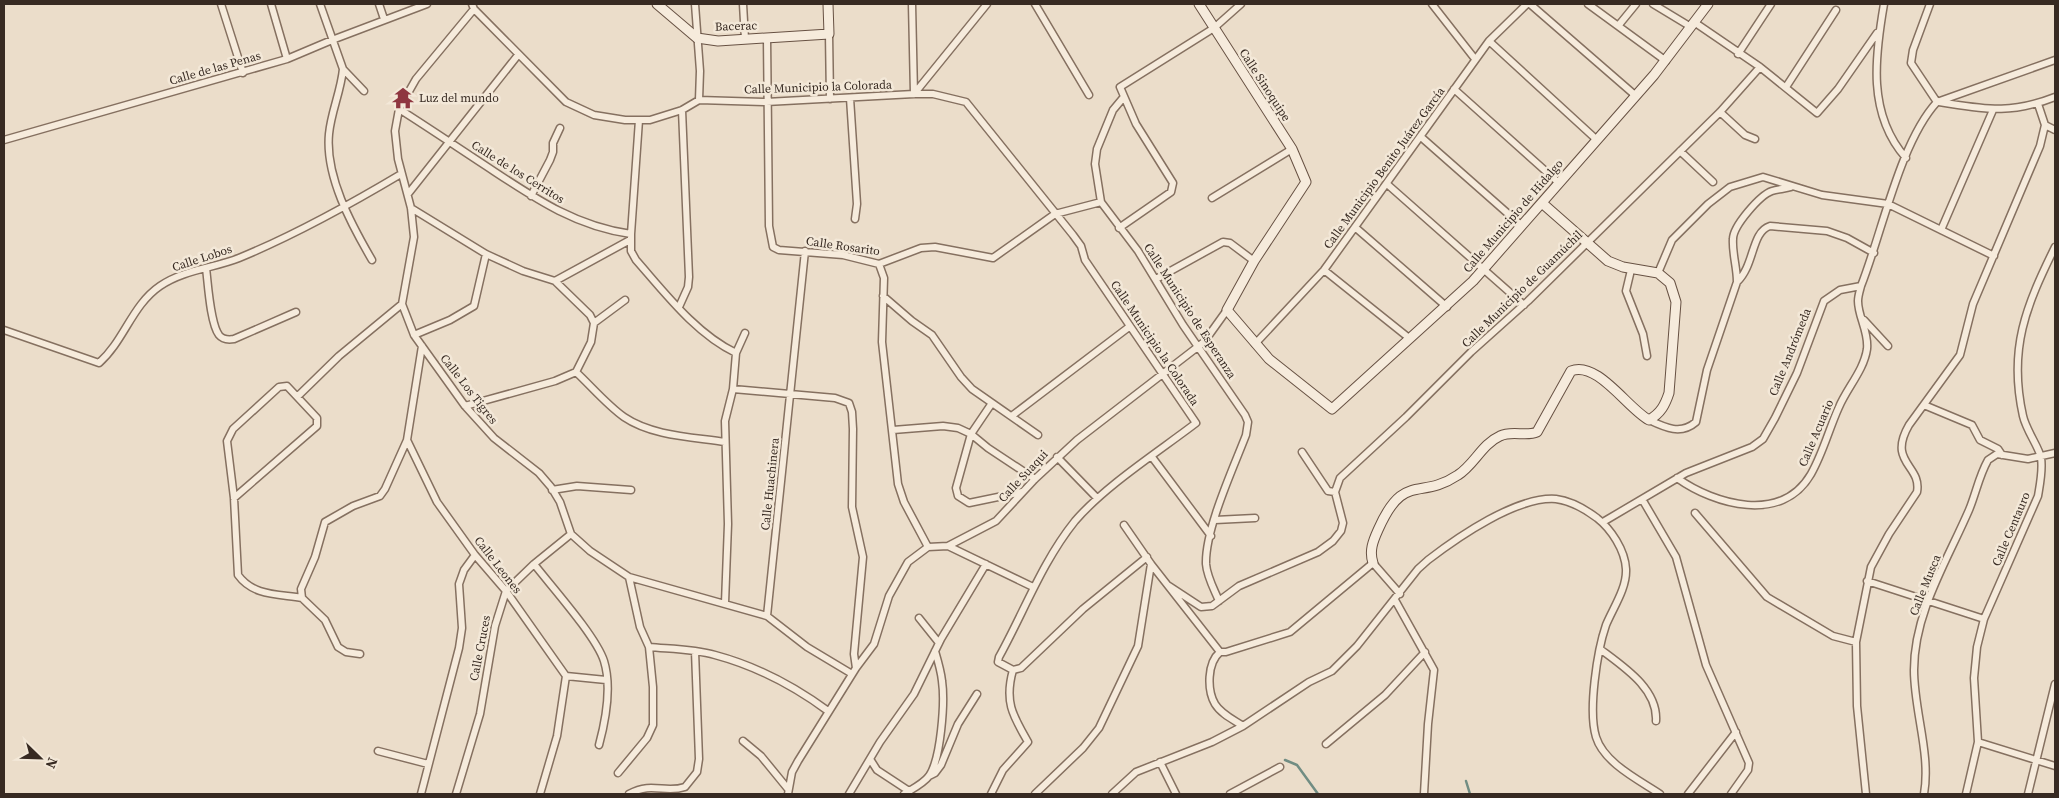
<svg xmlns="http://www.w3.org/2000/svg" width="2059" height="798" font-family="'Source Serif 4',serif">
	<style>
		.lines { fill: none; stroke-linecap: round; stroke-linejoin: round }
		.stream { stroke: #718d83; stroke-width: 2.5 }
		.street-casing { stroke: #857060; stroke-width: 9 }
		.secondary-casing { stroke: #675143; stroke-width: 11 }
		.street { stroke: #f6ebdc; stroke-width: 6 }
		.secondary { stroke: #f6ebdc; stroke-width: 9 }
		.labels { text-anchor: middle; stroke-width: 5; stroke-linejoin: round; paint-order: stroke }
		.street-label { font-size: 12px; fill: #372a22; stroke: #f3e8d8 }
		.poi-label { font-size: 12px; fill: #372a22; stroke: #f3e8d8; text-anchor: start }
	</style>
	<rect width="100%" height="100%" fill="#ebddca"/>
	<g class="lines">
		<path class="stream" d="M1285,760L1297,765L1318,794
			M1466,781L1470,794"/>
		<g class="street-casing">
			<path id="street" d="M221,4L243,73
				M271,4L287,59
				M320,4L343,69C341,91 331,112 329,134C325,176 351,224 372,260
				M379,4L384,19
				M472,4L474,9L566,102L594,115L625,120H650L682,110L699,100L766,102L914,94H933L966,102L1073,235L1081,246L1085,260L1196,423C1158,452 1105,486 1075,521C1042,562 1024,612 999,657L998,662L1013,670L1021,668L1083,609L1147,557
				M695,4L700,71L699,100
				M743,4L745,39
				M912,4L914,94
				M1035,4L1089,95
				M1432,4L1475,59
				M1530,4L1636,96
				M1588,4L1666,61
				M1653,4L1691,27
				M1884,4C1875,56 1867,114 1906,158
				M1930,4L1913,50L1911,63L1937,102
				M474,9L416,79L399,109L395,131L398,159L411,208L414,237L402,304L414,335L465,406L494,438L539,473L551,487L560,502L571,534L590,551L629,577L640,627L649,647L653,687V725L647,738L618,773
				M1694,22L1760,67L1817,113L1838,89L1877,33
				M1618,26L1636,4
				M829,34L830,99
				M767,38L769,226L773,247L779,250L843,255L879,264L921,248L935,247L993,258L1055,214L1101,202
				M1489,41L1597,140
				M1738,54L1771,4
				M343,69L364,91
				M1786,87L1836,10
				M1454,89L1559,183
				M914,94L987,4
				M850,98L857,204L855,219
				M1123,98L1113,110L1097,149L1095,164L1101,202L1138,251L1183,325L1245,415L1248,422L1246,435C1233,469 1205,529 1206,564C1207,577 1214,589 1219,601
				M1939,102C1985,109 2009,115 2055,97
				M399,109C429,128 457,147 486,166C533,197 574,226 631,234V251L636,260C665,293 696,334 736,353L733,389L725,421L728,524L725,603
				M1720,112L1745,135L1755,139
				M2045,125L2055,130
				M1421,137L1522,226
				M4,140L287,59L332,40L427,4
				M1680,151L1713,182
				M1387,184L1524,305
				M408,194L518,55
				M531,196L550,160L553,152V143L560,128
				M1212,198L1292,149
				M411,208L486,254L523,271L555,281L590,315L594,323
				M1119,228L1171,192L1173,183L1136,124L1120,87L1214,28L1241,4
				M1356,228L1447,307
				M1941,230L1993,110
				M631,234L639,120
				M805,251L767,616L807,647L852,674
				M879,264L884,278L882,342L898,484L904,502L928,547
				M206,268C208,283 210,323 219,335C223,340 228,340 234,339L296,312
				M1324,270L1409,338
				M1631,270L1626,291L1643,334L1647,356
				M1658,273L1672,240L1708,204L1730,187L1763,177L1822,195L1888,204L1994,256
				M1156,279L1223,242L1230,243L1254,261
				M555,281L630,240
				M1737,282C1755,265 1751,232 1770,226L1827,231L1847,238L1874,253
				M883,296L912,321L932,335L961,377L972,389L1038,435
				M679,307L688,287L689,277L682,110
				M1864,320L1888,346
				M4,330L99,363C124,341 132,305 160,286C183,270 214,268 239,258C295,235 349,205 401,174
				M414,335L450,320L474,306L486,254
				M1255,344L1324,270L1489,41L1527,4
				M422,346L407,440L437,502L475,555L506,591L566,676L557,736L540,794
				M736,353L745,333
				M576,372C591,386 607,405 624,417C652,436 692,437 725,442
				M576,372L591,342L594,323L625,300
				M733,389L835,398L849,403L852,412L853,429L852,507L863,557L854,654L856,668
				M298,396L339,356L402,304
				M992,403L971,434L956,488L958,496L969,503L1022,492
				M1924,405L1972,425L1980,440L1998,449L2002,455
				M465,406L555,381L576,372
				M1013,415L1129,327
				M1649,420C1666,428 1681,435 1696,422L1707,370L1737,282C1737,267 1732,253 1733,239C1733,226 1760,195 1772,191C1778,189 1785,189 1791,187
				M893,430L943,426L958,428L971,434L988,448L1035,479
				M1302,452L1328,491L1335,492
				M1057,457L1097,498
				M1152,457L1211,536
				M1677,478C1715,505 1782,524 1811,474C1823,453 1829,429 1839,407C1847,388 1864,370 1867,349C1869,332 1858,317 1858,301C1858,296 1860,290 1861,286
				M552,490L577,486L631,490
				M234,498L317,426V418L287,386L279,387L233,429L227,441L234,498L238,575C253,596 278,594 302,598
				M1642,499L1676,557L1706,665L1749,763L1748,770L1731,794
				M1695,513L1767,597L1833,636L1856,642
				M1215,520L1255,518
				M1603,522L1686,473L1752,447L1763,439L1775,418L1797,373L1824,301L1840,290L1861,286C1882,233 1900,142 1937,102L2055,60
				M1124,525L1151,564L1220,652H1226L1290,632L1373,563L1400,594
				M948,546L1033,587
				M534,564C551,586 596,636 604,661C612,687 606,719 599,745
				M629,577L767,616
				M1867,581L1984,619
				M1169,586L1201,607L1212,606L1239,586L1318,552L1333,541L1341,531L1343,523L1335,492L1340,478L1406,417L1471,352L1528,301L1720,112L1760,67
				M1395,600L1434,670L1428,724L1424,794
				M919,618L939,643
				M649,647C671,649 694,649 715,655C756,666 794,686 828,711
				M1600,649C1624,667 1658,689 1656,721
				M1220,652C1207,663 1207,690 1215,704C1221,714 1234,720 1243,726
				M360,654L346,652L338,647L325,620L302,598L301,589L315,557L325,522L353,506L380,496L385,489L407,440
				M566,676L606,680
				M743,741L761,756L788,789
				M1978,742L2055,766
				M1326,744L1385,695L1425,652
				M378,751L428,764
				M870,759L877,770L909,791
				M1160,762L1176,794
				M929,776L935,773L941,765L958,724L977,694
				M421,794L459,648L462,628L459,584L464,570L475,555
				M456,794L480,714L495,626L506,591L534,564L571,534
				M629,794C653,781 664,794 685,787L697,772L699,759L695,651
				M788,794L792,772L798,761L856,668L874,644L889,596L908,562L928,547L948,546L996,521L1035,479L1077,440L1204,342L1227,310
				M849,794L880,742L914,694L941,639L986,564
				M904,794C912,789 923,784 929,776C941,759 945,702 942,681C941,671 938,661 935,651
				M991,794L1003,770L1028,742C1013,716 1004,702 1013,670
				M1035,794L1083,748L1099,728L1138,646L1151,564
				M1112,794L1136,772L1212,742L1243,726L1309,682L1332,671L1357,646L1418,569L1428,560C1458,537 1517,496 1556,499C1571,501 1585,509 1597,518C1611,529 1625,550 1626,569C1627,588 1613,608 1606,625C1597,651 1588,711 1596,737C1604,763 1639,780 1660,794
				M1230,794L1280,767
				M1688,794L1736,732
				M1866,794L1857,706L1856,642L1871,567L1889,534L1917,492C1922,465 1887,463 1909,425L1960,355L1973,304L2040,146L2045,125L2038,104
				M1924,794C1931,754 1914,711 1914,670C1914,613 1947,561 1969,510C1976,493 1979,476 1988,460L1997,454L2028,459L2055,453
				M1966,794L1978,742L1974,678L1977,647L1984,619L2038,496C2040,484 2043,470 2041,458C2040,449 2026,430 2023,416C2008,349 2026,306 2055,247
				M2028,794L2055,684"/>
		</g>
		<g class="secondary-casing">
			<path id="secondary" d="M657,4L697,38L718,41L829,34L828,4
				M1199,4L1292,149L1306,182L1254,261L1227,310L1269,359L1332,409L1473,281L1654,75L1708,4
				M1373,563C1369,551 1373,541 1378,530C1404,471 1419,501 1458,475C1474,465 1482,444 1500,436C1512,430 1526,437 1537,432L1571,371C1597,360 1628,409 1649,420C1661,413 1665,405 1669,393L1676,302L1670,283L1658,273L1623,267L1608,261L1542,203"/>
		</g>
		<use href="#street" class="street"/>
		<use href="#secondary" class="secondary"/>
	</g>
	<defs>
		<g id="temple-bare" transform="scale(1.725)"><path d="M0-6L5-2H3V0L6.5 2.5H4V6H1.5V3h-3V6H-4V2.5H-6.5L-3 0V-2H-5Z" fill="#8f3640" stroke="#f3e8d8" stroke-width="2.5" paint-order="stroke"/></g>
	</defs>
	<g fill-rule="evenodd">
		<use href="#temple-bare" x="403" y="98"/>
	</g>
	<g class="labels">
		<g class="street-label">
			<text transform="translate(736 26) rotate(-2)" y="4">Bacerac</text>
			<text transform="translate(215 68) rotate(-16)" y="4">Calle de las Penas</text>
			<text transform="translate(1265 85) rotate(57)" y="4">Calle Sinoquipe</text>
			<text transform="translate(818 87) rotate(-2)" y="4">Calle Municipio la Colorada</text>
			<text transform="translate(1384 168) rotate(-54)" y="4">Calle Municipio Benito Juárez García</text>
			<text transform="translate(518 172) rotate(32)" y="4">Calle de los Cerritos</text>
			<text transform="translate(1513 216) rotate(-49)" y="4">Calle Municipio de Hidalgo</text>
			<text transform="translate(843 246) rotate(8)" y="4">Calle Rosarito</text>
			<text transform="translate(202 258) rotate(-18)" y="4">Calle Lobos</text>
			<text transform="translate(1522 289) rotate(-44)" y="4">Calle Municipio de Guamúchil</text>
			<text transform="translate(1190 311) rotate(57)" y="4">Calle Municipio de Esperanza</text>
			<text transform="translate(1155 343) rotate(56)" y="4">Calle Municipio la Colorada</text>
			<text transform="translate(1790 352) rotate(-68)" y="4">Calle Andrómeda</text>
			<text transform="translate(469 389) rotate(52)" y="4">Calle Los Tigres</text>
			<text transform="translate(1816 433) rotate(-67)" y="4">Calle Acuario</text>
			<text transform="translate(1023 476) rotate(-47)" y="4">Calle Suaqui</text>
			<text transform="translate(770 484) rotate(-84)" y="4">Calle Huachinera</text>
			<text transform="translate(2011 529) rotate(-67)" y="4">Calle Centauro</text>
			<text transform="translate(498 565) rotate(52)" y="4">Calle Leones</text>
			<text transform="translate(1925 585) rotate(-68)" y="4">Calle Musca</text>
			<text transform="translate(480 648) rotate(-79)" y="4">Calle Cruces</text>
		</g>
		<g class="poi-label">
			<text x="419" y="102">Luz del mundo</text>
		</g>
	</g>
	<rect width="2059" height="798" fill="none" stroke="#372a22" stroke-width="10"/>
	<g transform="translate(40 758) rotate(113)" stroke="#f3e8d8" stroke-width="4" paint-order="stroke">
	<path d="M0-4L9 19L0 12L-9 19Z" fill="#372a22"/>
	<text y="-8" font-size="14" font-weight="bold" text-anchor="middle" fill="#372a22">N</text>
	</g>
</svg>
